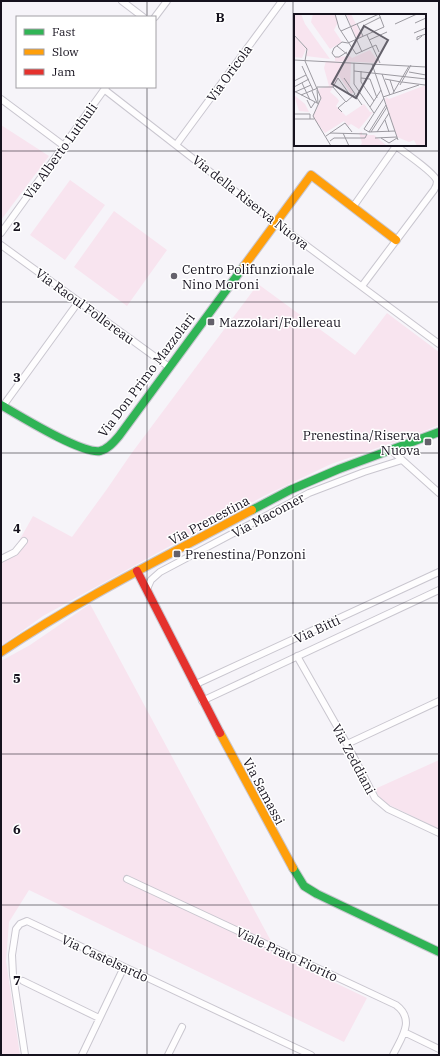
<svg xmlns="http://www.w3.org/2000/svg" width="440" height="1056" font-family="'IBM Plex Serif',serif">
	<style>
		.green { fill: #f8e4ef }
		.lines { fill: none; stroke-linecap: round; stroke-linejoin: round }
		.street-casing { stroke: #c9c6cf; stroke-width: 8 }
		.fast-casing { stroke: #c9c6cf; stroke-width: 10 }
		.slow-casing { stroke: #c9c6cf; stroke-width: 10 }
		.jam-casing { stroke: #c9c6cf; stroke-width: 10 }
		.street { stroke: #fefdfe; stroke-width: 6 }
		.fast { stroke: #30b455; stroke-width: 8 }
		.slow { stroke: #ff9f0a; stroke-width: 8 }
		.jam { stroke: #e5322d; stroke-width: 8 }
		.grid { fill: none; stroke: #16121e; stroke-width: 1; stroke-opacity: 0.55 }
		.poi-dot { fill: #64616b; stroke: #fff; stroke-width: 1.5 }
		.labels { text-anchor: middle; stroke-width: 3; stroke-linejoin: round; paint-order: stroke }
		.street-label { font-size: 13px; fill: #16121e; stroke: #fff }
		.poi-label { font-size: 13px; fill: #16121e; stroke: #fff; text-anchor: start }
		.inset-road { fill: none; stroke: #9c9aa1; stroke-width: 1 }
		.view { fill: #64616b; fill-opacity: 0.15; stroke: #64616b; stroke-width: 2 }
		.inset-edge { fill: none; stroke: #16121e; stroke-width: 2 }
		.grid-label { font-size: 13px; text-anchor: middle; font-weight: bold; fill: #16121e; stroke: #fff; stroke-width: 3; stroke-linejoin: round; paint-order: stroke }
	</style>
	<rect width="100%" height="100%" fill="#f6f4f9"/>
	<path class="green" d="M1,125L49,156L1,220Z
		M70,180L105,205L65,260L30,235Z
		M114,211L167,250L127,306L74,267Z
		M258,284L355,355L387,313L439,352V425L415,435L331,464L264,496L190,535L43,616L1,646V557L14,550L33,516L72,537L107,489L131,454Z
		M90,604L279,956L367,998L344,1042L29,890L9,922L6,961L20,1055H1V661L30,645Z
		M439,760V829L381,801L375,789Z"/>
	<g class="lines">
		<g class="street-casing">
			<path id="street" d="M122,1L143,17
				M155,17L167,1
				M105,90L276,223L439,344
				M1,99L64,146
				M176,145L282,1
				M353,207L396,146C404,152 435,173 437,181C437,184 436,187 434,190L362,286
				M1,233L106,87
				M1,245L169,367
				M3,406L74,308
				M391,450L439,493
				M1,559L15,552L24,541
				M147,589L151,580L160,572L309,493L364,472L402,460
				M297,656L347,744L375,798L388,809L439,833
				M194,685L439,572
				M202,701L439,590
				M347,744L439,701
				M127,879L396,1005C416,1020 401,1038 393,1055
				M23,981L99,1018
				M404,1032L439,1049
				M25,1055L13,975L12,955L16,929L20,924L27,921L311,1055
				M82,1055L124,967
				M168,1055L182,1027"/>
		</g>
		<g class="fast-casing">
			<path id="fast" d="M1,405C20,416 81,454 100,451C108,449 114,442 119,436L244,266
				M252,510L290,490L339,469L439,432
				M293,868L304,886L317,894L439,952"/>
		</g>
		<g class="slow-casing">
			<path id="slow" d="M244,266L311,175L396,240
				M1,652C81,598 167,556 252,510
				M220,733L293,868"/>
		</g>
		<g class="jam-casing">
			<path id="jam" d="M137,571L220,733"/>
		</g>
		<use href="#street" class="street"/>
		<use href="#fast" class="fast"/>
		<use href="#slow" class="slow"/>
		<use href="#jam" class="jam"/>
	</g>
	<path class="grid" d="M147,1V17M293,1V1055M147,87V1055M1,151H439M1,302H439M1,453H439M1,603H439M1,754H439M1,905H439"/>
	<g class="poi-dot">
		<circle cx="174" cy="276" r="4"/>
		<rect x="207" y="318" width="8" height="8" rx="2"/>
		<rect x="424" y="438" width="8" height="8" rx="2"/>
		<rect x="173" y="550" width="8" height="8" rx="2"/>
	</g>
	<g class="labels">
		<g class="street-label">
			<text transform="translate(229 73) rotate(-54)" y="5">Via Oricola</text>
			<text transform="translate(60 151) rotate(-54)" y="5">Via Alberto Luthuli</text>
			<text transform="translate(251 202) rotate(38)" y="5">Via della Riserva Nuova</text>
			<text transform="translate(85 306) rotate(36)" y="5">Via Raoul Follereau</text>
			<text transform="translate(146 375) rotate(-53)" y="5">Via Don Primo Mazzolari</text>
			<text transform="translate(268 515) rotate(-28)" y="5">Via Macomer</text>
			<text transform="translate(209 520) rotate(-28)" y="5">Via Prenestina</text>
			<text transform="translate(317 629) rotate(-25)" y="5">Via Bitti</text>
			<text transform="translate(354 759) rotate(62)" y="5">Via Zeddiani</text>
			<text transform="translate(264 791) rotate(62)" y="5">Via Samassi</text>
			<text transform="translate(287 954) rotate(25)" y="5">Viale Prato Fiorito</text>
			<text transform="translate(105 958) rotate(25)" y="5">Via Castelsardo</text>
		</g>
		<g class="poi-label">
			<text x="182" y="274">Centro Polifunzionale<tspan x="182" dy="15">Nino Moroni</tspan></text>
			<text x="219" y="327">Mazzolari/Follereau</text>
			<text x="420" y="440" text-anchor="end">Prenestina/Riserva<tspan x="420" dy="15">Nuova</tspan></text>
			<text x="185" y="559">Prenestina/Ponzoni</text>
		</g>
	</g>
	<g transform="translate(294 14)">
		<rect width="132" height="132" fill="#f6f4f9"/>
		<path d="M0,0H7L11,10L36,45L12,42L14,36L0,20ZM19,0H41L44,8L40,16L48,28L36,35L17,8ZM52,0H57L68,22L63,25ZM0,21L12,35L8,44L0,43ZM76,36L85,49L41,47V43L56,42L58,44ZM32,47L57,48L56,73L60,78L57,80L45,62L36,78L43,84L45,87L42,92L52,102L70,90L76,98H79L65,115L57,110L54,112L50,107L31,119L20,105L19,101L27,86L24,75L35,72L30,54ZM132,71V132H123L120,126L115,128L103,123L91,86L92,83L95,85ZM0,81L11,90L15,98L5,97ZM68,118V121H80L93,132H66L68,129L65,119Z" fill="#f8e4ef"/>
		<path class="inset-road" d="M41,0L45,14L62,40L82,31L85,38M51,0L68,38M121,9L132,4M63,10L69,22M101,10L123,0M69,12L87,3M47,17L85,0M120,19L132,14M0,21L13,35L11,47M73,21L86,49M128,22L123,26V23L132,20M75,26L93,18M43,32L54,41M53,38L45,43H41L38,39L40,34L48,28L54,29L90,13L85,0M0,46L132,53M11,47L27,84L19,102L37,132M60,49V70L80,99M78,50L104,126M8,52L19,76M60,57L132,65M67,57V68L80,87M115,58L132,61M88,60L96,81M67,64L76,65L83,84M91,65L107,68M96,66L100,78M0,67L12,61M108,68L131,71M8,69L16,86M106,71L117,51M0,73L15,65M23,73H39L52,88L61,80L50,64M39,73L44,64L56,81M23,76L24,89M0,77L25,90M18,77L23,89M1,78L17,71M99,79L115,52M7,81L24,74M61,81L68,91M89,83L125,71M90,84L70,115L75,118L101,117M13,86L17,94L21,88M76,93L87,76M48,98L44,94L51,88M0,100H16V105M0,105H20M91,106L95,118M75,118L92,91M77,118L93,93M83,118L95,99M36,119L73,120M49,119L55,132M32,122L51,109L58,118M81,124L103,123M87,124L95,129L103,124M36,127L40,124H71L73,120"/>
		<path class="view" d="M70,12L94,26L62,84L38,70Z"/>
		<rect width="132" height="132" class="inset-edge"/>
	</g>
	<g class="grid-label">
		<text x="220" y="22">B</text>
		<text x="17" y="231">2</text>
		<text x="17" y="382">3</text>
		<text x="17" y="533">4</text>
		<text x="17" y="683">5</text>
		<text x="17" y="834">6</text>
		<text x="17" y="985">7</text>
	</g>
	<rect width="440" height="1056" fill="none" stroke="#16121e" stroke-width="4"/>
	<rect x="16" y="16" width="140" height="72" fill="#ffffff" stroke="#a2a0a5"/>
	<rect x="24" y="29" width="20" height="6" fill="#30b455" stroke="#a2a0a5"/>
	<text x="52" y="36" font-size="12" fill="#16121e">Fast</text>
	<rect x="24" y="49" width="20" height="6" fill="#ff9f0a" stroke="#a2a0a5"/>
	<text x="52" y="56" font-size="12" fill="#16121e">Slow</text>
	<rect x="24" y="69" width="20" height="6" fill="#e5322d" stroke="#a2a0a5"/>
	<text x="52" y="76" font-size="12" fill="#16121e">Jam</text>
</svg>
